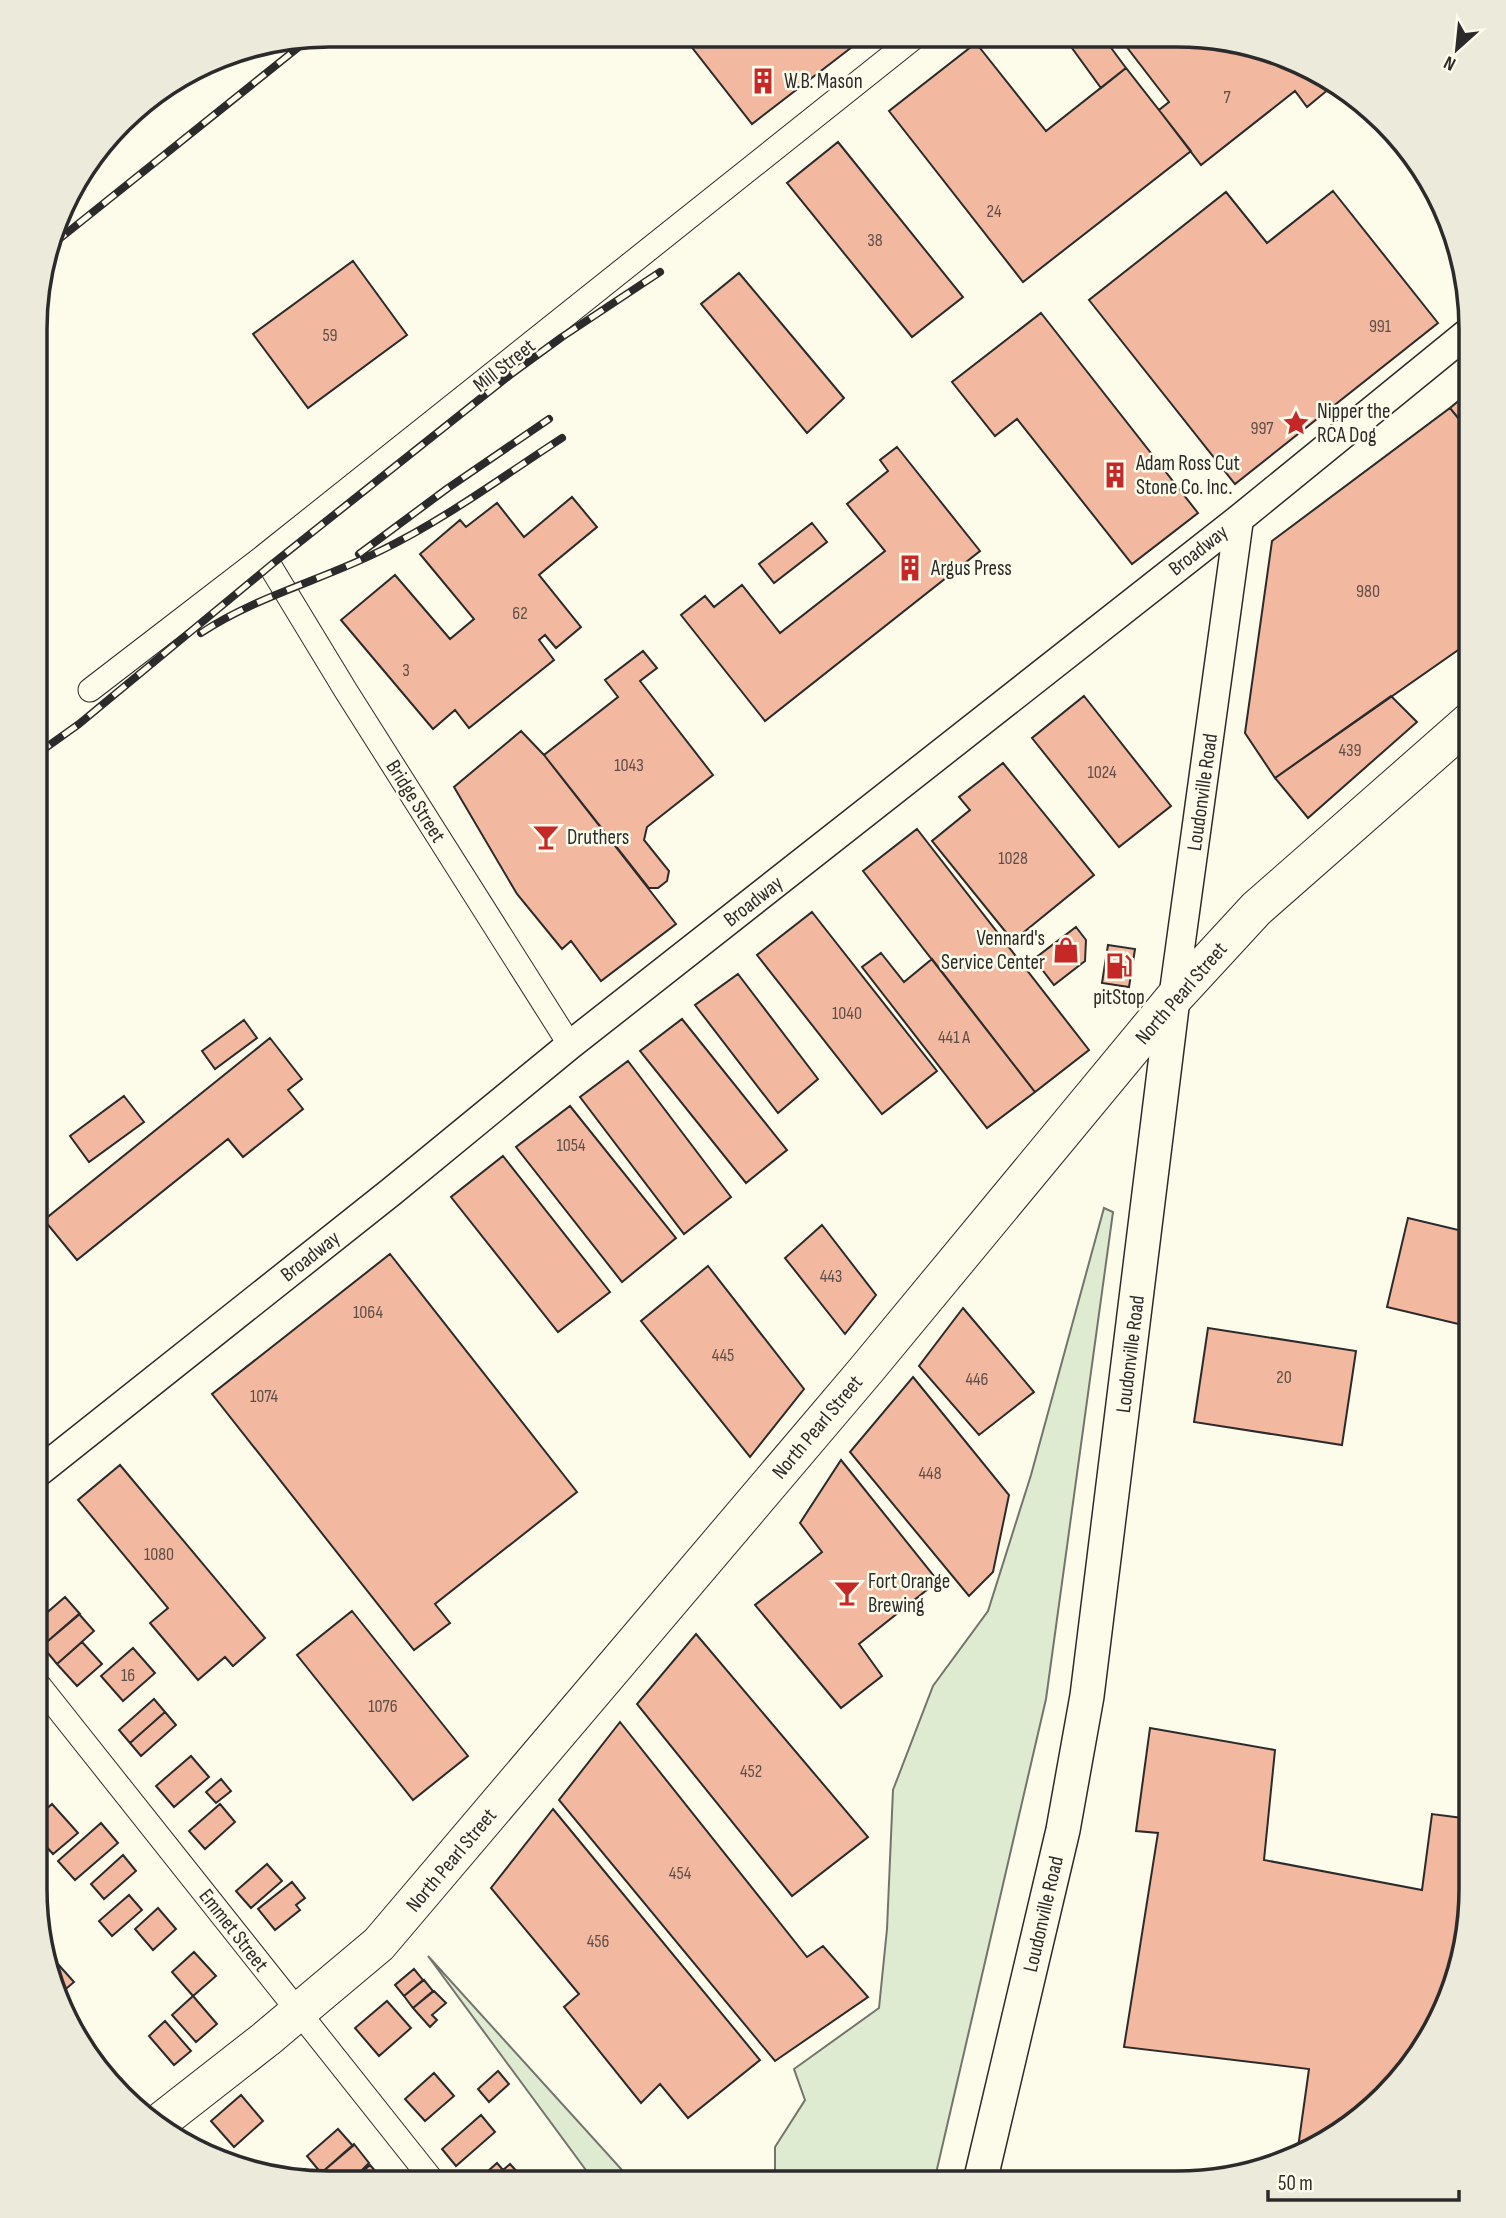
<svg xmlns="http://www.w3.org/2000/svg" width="1506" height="2218" font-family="'Sofia Sans Condensed',sans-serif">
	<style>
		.green { fill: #deebd1; stroke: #74746e; stroke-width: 2 }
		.building { fill: #f2b8a0; stroke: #2b2b2b; stroke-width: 2 }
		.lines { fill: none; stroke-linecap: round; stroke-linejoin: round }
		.minor-casing { stroke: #2b2b2b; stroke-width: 25 }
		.tertiary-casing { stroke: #2b2b2b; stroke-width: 31 }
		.secondary-casing { stroke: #2b2b2b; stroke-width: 36 }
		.primary-casing { stroke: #2b2b2b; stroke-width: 39 }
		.minor { stroke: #fdfbea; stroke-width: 23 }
		.tertiary { stroke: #fdfbea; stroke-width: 28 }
		.secondary { stroke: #fdfbea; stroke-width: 33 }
		.primary { stroke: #fdfbea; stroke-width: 37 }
		.rail-casing { stroke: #2b2b2b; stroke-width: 8 }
		.rail { stroke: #fdfbea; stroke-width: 5; stroke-dasharray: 16; stroke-linecap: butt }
		.labels { text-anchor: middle; stroke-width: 5; stroke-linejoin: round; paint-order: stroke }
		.number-label { font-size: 18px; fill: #5d4e48 }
		.poi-label { font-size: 21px; fill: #2b2b2b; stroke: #fdfbea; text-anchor: start }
		.street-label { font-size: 21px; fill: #2b2b2b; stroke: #fdfbea }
		.rim { fill: none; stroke: #2b2b2b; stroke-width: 3.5 }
	</style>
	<rect width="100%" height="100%" fill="#fdfbea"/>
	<path class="green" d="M1104,1208L1113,1212L1046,1699L934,2182H775V2147L805,2100L794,2069L879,2008L887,1929L893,1790L933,1686L988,1611L1031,1475Z
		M428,1956L632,2181H594Z"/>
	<path class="building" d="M683,36L865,37L752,124Z
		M1064,37H1103L1126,68L1101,88Z
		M1119,37L1215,38L1289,57L1335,84L1307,107L1295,91L1201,165L1159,110L1169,102Z
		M976,43L1046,131L1126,68L1191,151L1023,282L889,111Z
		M838,142L963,297L912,337L787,183Z
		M1333,191L1438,323L1235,484L1089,300L1226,192L1267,243Z
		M353,261L407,335L308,408L253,334Z
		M739,273L844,398L807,433L701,304Z
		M1041,313L1198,513L1132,564L1017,419L995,436L952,382Z
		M1467,394L1471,400V434L1450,408Z
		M1450,408L1471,434V641L1275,778L1245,733L1272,541Z
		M897,447L980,551L765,721L681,615L705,596L714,607L742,585L780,633L885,551L847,504L888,471L880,460Z
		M572,497L597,527L539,575L581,627L556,648L545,635L539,640L554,660L469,728L455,710L433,729L341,620L395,575L450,639L474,619L420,554L460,520L466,527L497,503L524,537Z
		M812,523L827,542L774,583L759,564Z
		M643,651L657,668L640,681L713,775L647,827L644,840L669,871L667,881L658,888H649L544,755L618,697L605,680Z
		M1084,696L1171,806L1119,847L1032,738Z
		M1391,696L1417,722L1308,818L1275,778Z
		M521,731L544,755L676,924L601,981L571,941L562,949L517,894L454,787Z
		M1003,763L1094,875L1013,941L932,841L970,810L959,797Z
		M917,829L1089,1050L1035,1092L863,871Z
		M812,912L937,1071L882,1114L757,955Z
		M1076,927L1086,940L1085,961L1054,985L1034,959Z
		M1108,945L1135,949L1129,987L1102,983Z
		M881,953L904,982L932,959L1035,1092L987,1128L862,967Z
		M738,974L818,1079L778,1113L695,1005Z
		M682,1019L787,1150L746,1183L640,1051Z
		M244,1020L257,1038L215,1069L202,1051Z
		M270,1038L302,1079L288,1090L303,1109L243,1157L228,1139L77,1260L44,1220Z
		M628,1061L731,1197L684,1234L580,1097Z
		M124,1096L144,1122L89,1162L70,1136Z
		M570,1106L676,1238L622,1282L516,1147Z
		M503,1156L610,1292L558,1332L451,1197Z
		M1408,1218L1471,1233V1327L1387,1307Z
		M822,1225L876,1295L845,1334L785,1258Z
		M390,1254L577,1492L435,1604L450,1623L414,1650L212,1394Z
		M708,1266L804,1389L750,1457L641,1321Z
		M963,1308L1034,1392L979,1435L919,1366Z
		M1208,1328L1356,1351L1342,1445L1194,1422Z
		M913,1377L1009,1495L993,1572L969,1596L850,1452Z
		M841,1460L938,1581L859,1644L882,1676L841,1708L755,1605L822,1552L800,1523Z
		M120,1465L265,1638L233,1666L225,1657L198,1680L150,1623L168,1608L78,1500Z
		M65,1597L80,1614L42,1646L35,1638V1623Z
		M352,1611L468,1756L413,1800L297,1655Z
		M79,1614L94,1631L57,1664L42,1646Z
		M696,1634L868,1837L792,1896L637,1704Z
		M82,1642L102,1664L77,1686L57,1664Z
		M133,1648L155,1673L123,1701L101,1676Z
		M154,1699L165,1712L130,1743L119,1730Z
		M165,1712L176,1725L141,1756L130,1743Z
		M620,1722L807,1957L823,1946L868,1997L775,2061L559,1800Z
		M1150,1728L1275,1750L1264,1860L1422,1890L1432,1814L1470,1819V1908L1455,1984L1421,2052L1370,2110L1306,2153L1297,2155L1309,2069L1124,2047L1158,1833L1136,1831Z
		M191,1756L209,1777L174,1807L156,1786Z
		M35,1777L47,1790L35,1800Z
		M221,1779L231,1791L216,1803L206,1792Z
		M52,1804L78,1833L53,1854L35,1834V1819Z
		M220,1804L235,1822L205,1849L189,1831Z
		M553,1809L760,2060L688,2118L660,2084L641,2103L564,2007L579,1994L491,1888Z
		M101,1823L118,1843L75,1880L58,1861Z
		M123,1855L136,1871L104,1899L91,1884Z
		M267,1864L282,1881L251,1908L236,1891Z
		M292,1882L305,1898L296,1905L300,1910L275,1930L258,1909Z
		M129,1895L142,1910L112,1936L99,1921Z
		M158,1908L176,1929L153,1950L135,1929Z
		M194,1952L216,1976L193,1996L172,1972Z
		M56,1962L74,1982L60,1994L53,1965Z
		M414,1969L423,1980L404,1996L395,1985Z
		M424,1980L433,1991L413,2008L404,1996Z
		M434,1991L446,2003L432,2015L437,2020L430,2027L413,2008Z
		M193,1996L217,2024L196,2042L172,2015Z
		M387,2001L411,2028L379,2056L355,2028Z
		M165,2021L191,2051L174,2065L149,2036Z
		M498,2071L509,2084L489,2102L478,2089Z
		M434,2073L454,2096L425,2121L405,2099Z
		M241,2095L263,2121L234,2147L211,2121Z
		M481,2115L495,2132L456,2166L442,2149Z
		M338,2129L353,2146L321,2173L307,2156Z
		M354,2144L369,2163L351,2181H328L321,2173Z
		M497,2163L503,2170L510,2164L520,2175L513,2181H477Z
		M370,2165L384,2181H352Z"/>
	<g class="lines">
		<g class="minor-casing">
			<path id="minor" d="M264,556L346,691L570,1045
				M90,690L264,556L915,37
				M35,1680L433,2181"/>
		</g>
		<g class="tertiary-casing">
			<path id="tertiary" d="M1173,999L1239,519
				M36,1474L391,1192L570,1045L1239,519L1471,330"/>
		</g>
		<g class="secondary-casing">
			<path id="secondary" d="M980,2182L1063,1830L1087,1696L1173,999"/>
		</g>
		<g class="primary-casing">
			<path id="primary" d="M156,2125L266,2039L379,1944L867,1369L1173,999L1256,909L1471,720"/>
		</g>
		<use href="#minor" class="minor"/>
		<use href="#tertiary" class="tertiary"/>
		<use href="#secondary" class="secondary"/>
		<use href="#primary" class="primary"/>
		<g class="rail-casing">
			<path id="rail" d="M53,244L310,38
				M359,554L448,488L549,419
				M201,633C255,597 322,580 380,551C444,520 502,477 562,438
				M37,754L79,724L271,565L510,375L562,337L660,272"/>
		</g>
		<use href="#rail" class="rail"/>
	</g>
	<defs>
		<g id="building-bare" transform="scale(2.1)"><path d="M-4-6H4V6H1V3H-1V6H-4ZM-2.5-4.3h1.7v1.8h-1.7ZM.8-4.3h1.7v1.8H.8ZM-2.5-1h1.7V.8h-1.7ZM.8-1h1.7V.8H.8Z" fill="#c62828" stroke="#fdfbea" stroke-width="2.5" paint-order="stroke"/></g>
		<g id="sight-bare" transform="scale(2.1)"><path d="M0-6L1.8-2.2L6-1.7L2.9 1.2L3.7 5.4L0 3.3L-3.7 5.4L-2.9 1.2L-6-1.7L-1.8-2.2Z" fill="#c62828" stroke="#fdfbea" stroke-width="2.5" paint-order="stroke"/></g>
		<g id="bar-bare" transform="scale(2.1)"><path d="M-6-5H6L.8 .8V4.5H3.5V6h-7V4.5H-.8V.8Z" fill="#c62828" stroke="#fdfbea" stroke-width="2.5" paint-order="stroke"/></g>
		<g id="shop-bare" transform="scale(2.1)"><path d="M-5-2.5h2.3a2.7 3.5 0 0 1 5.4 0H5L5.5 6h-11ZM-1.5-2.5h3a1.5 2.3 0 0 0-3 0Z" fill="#c62828" stroke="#fdfbea" stroke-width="2.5" paint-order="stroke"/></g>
		<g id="fuel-bare" transform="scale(2.1)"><path d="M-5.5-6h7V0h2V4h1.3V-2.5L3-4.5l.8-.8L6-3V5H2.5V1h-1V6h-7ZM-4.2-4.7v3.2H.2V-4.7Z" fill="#c62828" stroke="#fdfbea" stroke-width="2.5" paint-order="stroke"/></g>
	</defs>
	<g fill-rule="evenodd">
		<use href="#building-bare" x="763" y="81"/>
		<use href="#sight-bare" x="1296" y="423"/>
		<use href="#building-bare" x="1115" y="475"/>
		<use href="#building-bare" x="910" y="568"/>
		<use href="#bar-bare" x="546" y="837"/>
		<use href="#shop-bare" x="1066" y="950"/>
		<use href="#fuel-bare" x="1119" y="966"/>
		<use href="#bar-bare" x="847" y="1593"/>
	</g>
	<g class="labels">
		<g class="number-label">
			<text x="1227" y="103">7</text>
			<text x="994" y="217">24</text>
			<text x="875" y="246">38</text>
			<text x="1380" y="332">991</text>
			<text x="330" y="341">59</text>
			<text x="1262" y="434">997</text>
			<text x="1368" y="597">980</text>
			<text x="520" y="619">62</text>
			<text x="406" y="676">3</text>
			<text x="1350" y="756">439</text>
			<text x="629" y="771">1043</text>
			<text x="1102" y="778">1024</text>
			<text x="1013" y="864">1028</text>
			<text x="847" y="1019">1040</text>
			<text x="954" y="1043">441 A</text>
			<text x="571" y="1151">1054</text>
			<text x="831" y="1282">443</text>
			<text x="368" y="1318">1064</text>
			<text x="723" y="1361">445</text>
			<text x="1284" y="1383">20</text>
			<text x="977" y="1385">446</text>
			<text x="264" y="1402">1074</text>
			<text x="930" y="1479">448</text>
			<text x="159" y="1560">1080</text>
			<text x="128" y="1681">16</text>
			<text x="383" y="1712">1076</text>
			<text x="751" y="1777">452</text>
			<text x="680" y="1879">454</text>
			<text x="598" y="1947">456</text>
		</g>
		<g class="poi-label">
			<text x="784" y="88">W.B. Mason</text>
			<text x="1317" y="418">Nipper the<tspan x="1317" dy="24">RCA Dog</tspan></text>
			<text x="1136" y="470">Adam Ross Cut<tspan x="1136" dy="24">Stone Co. Inc.</tspan></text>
			<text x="931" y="575">Argus Press</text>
			<text x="567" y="844">Druthers</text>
			<text x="1045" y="945" text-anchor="end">Vennard's<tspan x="1045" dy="24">Service Center</tspan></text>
			<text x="1119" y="1004" text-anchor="middle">pitStop</text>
			<text x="868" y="1588">Fort Orange<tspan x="868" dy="24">Brewing</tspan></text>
		</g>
		<g class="street-label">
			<text transform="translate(504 365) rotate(-38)" y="7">Mill Street</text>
			<text transform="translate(1198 550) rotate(-38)" y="7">Broadway</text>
			<text transform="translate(1202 792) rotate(-82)" y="7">Loudonville Road</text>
			<text transform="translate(416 801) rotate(58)" y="7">Bridge Street</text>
			<text transform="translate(753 901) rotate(-38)" y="7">Broadway</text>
			<text transform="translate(1181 993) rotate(-49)" y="7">North Pearl Street</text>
			<text transform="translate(310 1256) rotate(-38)" y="7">Broadway</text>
			<text transform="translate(1130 1354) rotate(-83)" y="7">Loudonville Road</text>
			<text transform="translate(817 1427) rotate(-50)" y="7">North Pearl Street</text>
			<text transform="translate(451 1860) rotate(-50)" y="7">North Pearl Street</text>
			<text transform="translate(1043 1914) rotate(-77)" y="7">Loudonville Road</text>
			<text transform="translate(234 1930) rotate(52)" y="7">Emmet Street</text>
		</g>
	</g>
	<path d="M0 0H1506V2218H0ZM329 47H1177A282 282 0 0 1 1459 329V1889A282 282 0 0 1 1177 2171H329A282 282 0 0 1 47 1889V329A282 282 0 0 1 329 47Z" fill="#eceadb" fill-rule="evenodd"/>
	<path class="rim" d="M329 47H1177A282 282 0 0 1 1459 329V1889A282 282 0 0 1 1177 2171H329A282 282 0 0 1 47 1889V329A282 282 0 0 1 329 47Z"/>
	<g transform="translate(1457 49) rotate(207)" stroke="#fdfbea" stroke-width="5" paint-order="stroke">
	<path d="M0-5L12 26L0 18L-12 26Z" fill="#2b2b2b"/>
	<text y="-10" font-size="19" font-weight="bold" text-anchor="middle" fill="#2b2b2b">N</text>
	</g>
	<path d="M1268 2190v10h191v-10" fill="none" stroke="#2b2b2b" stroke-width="3.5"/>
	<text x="1278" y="2190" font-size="21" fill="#2b2b2b" stroke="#fdfbea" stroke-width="5" paint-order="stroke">50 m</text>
</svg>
